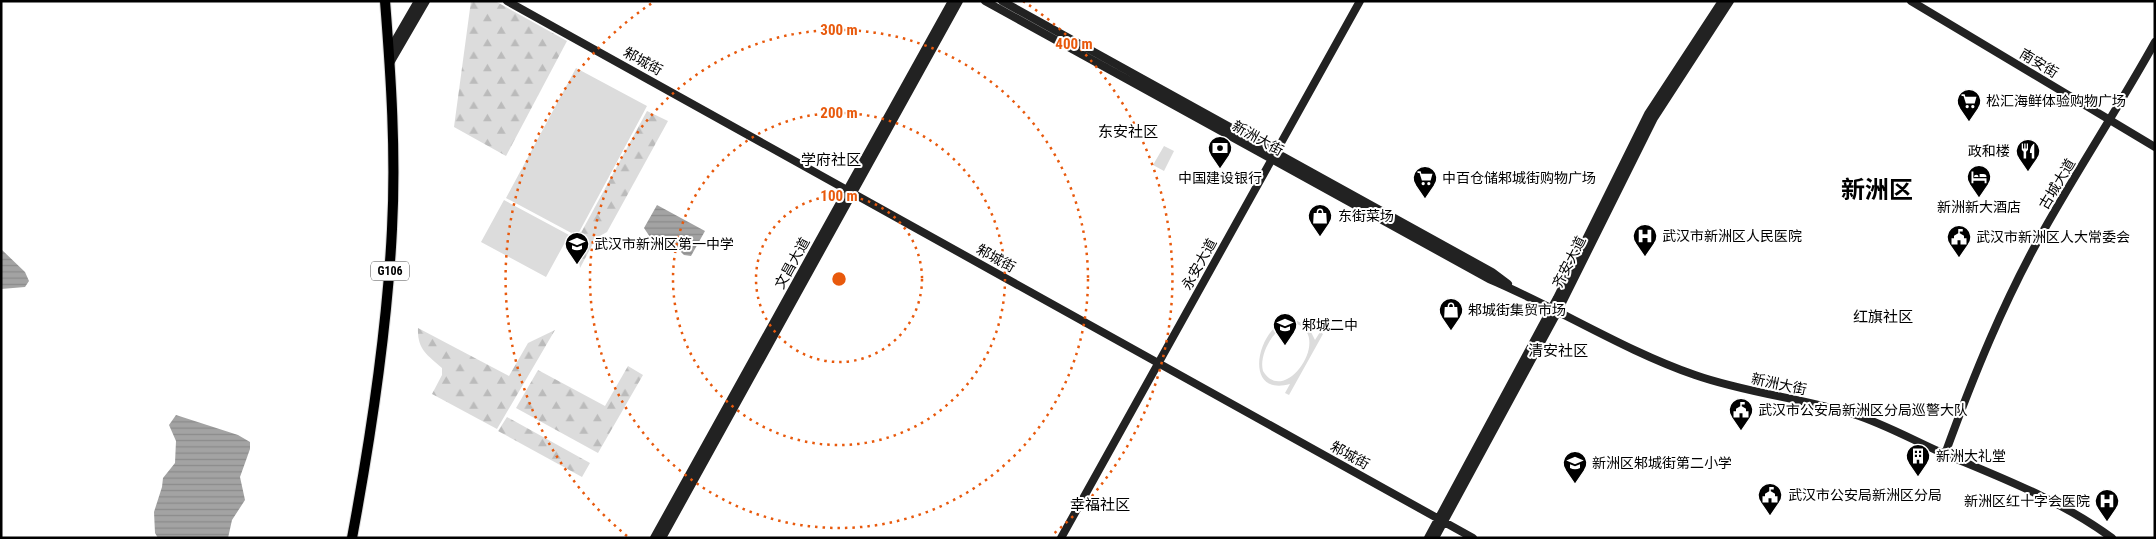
<svg xmlns="http://www.w3.org/2000/svg" width="2156" height="539" font-family="'Roboto Condensed','Noto Sans SC',sans-serif">
	<style>
		.forest { fill: url(#forest-firs) }
		.garden { fill: #dcdcdc; fill-rule: evenodd }
		.water { fill: url(#water-rules) }
		.lines { fill: none; stroke-linecap: round; stroke-linejoin: round }
		.highway-casing { stroke: #dbdbdb; stroke-width: 12 }
		.secondary { stroke: #222; stroke-width: 8 }
		.highway { stroke: #000; stroke-width: 10 }
		.ring { fill: none; stroke: #e8590c; stroke-width: 2.5; stroke-dasharray: 2.5 5 }
		.labels { text-anchor: middle; stroke-width: 4; stroke-linejoin: round; paint-order: stroke }
		.shield { fill: #fff; stroke: #4c4c4c; stroke-width: 1 }
		.shield-label { font-size: 12px; font-weight: bold; fill: #000 }
		.street-label { font-size: 14px; fill: #000; stroke: #fff }
		.poi-label { font-size: 14px; fill: #000; stroke: #fff; text-anchor: start }
		.neighbourhood-label { font-size: 15px; fill: #000; stroke: #fff }
		.town-label { font-size: 24px; font-weight: bold; fill: #000; stroke: #fff }
		.centre { fill: #e8590c; stroke: #fff; stroke-width: 2.5 }
		.ring-label { font-size: 15px; text-anchor: middle; font-weight: bold; fill: #e8590c; stroke: #fff; stroke-width: 4; stroke-linejoin: round; paint-order: stroke }
	</style>
	<defs>
		<pattern id="forest-firs" width="22" height="20" patternUnits="userSpaceOnUse" patternTransform="scale(1.25)"><rect width="22" height="20" fill="#dcdcdc"/><path d="M5 1l3.5 6h-7zM16 11l3.5 6h-7z" fill="#bbb"/></pattern>
		<pattern id="water-rules" width="6" height="5" patternUnits="userSpaceOnUse" patternTransform="scale(1.25)"><rect width="6" height="5" fill="#a3a3a3"/><path d="M0 2.5h6" fill="none" stroke="#8b8b8b"/></pattern>
	</defs>
	<rect width="100%" height="100%" fill="#fff"/>
	<path class="forest" d="M471,1H495L567,41L506,156L454,127Z
		M647,111L668,121L607,232L596,238L580,268L576,242Z
		M418,328L509,376L528,343L555,330L497,429L432,394L442,375V368C427,355 417,349 418,328Z
		M628,366L643,375L598,453L516,408L538,370L605,406Z
		M507,417L590,463L582,477L498,431Z"/>
	<path class="garden" d="M576,68L647,106L577,236L506,198Z
		M1164,146L1174,151L1164,171L1153,165Z
		M504,200L569,235L546,277L481,242Z
		M1293,319L1308,326L1315,340L1320,332L1323,334L1289,395L1285,393L1290,384C1240,398 1258,321 1293,319ZM1297,324C1332,338 1284,407 1263,371C1258,353 1277,321 1297,324Z"/>
	<path class="water" d="M657,205L705,231L691,256L684,255L677,248L666,245L659,237H650L644,228Z
		M1,249L25,272L29,281L25,287L1,289Z
		M176,415L238,435L250,442V449L240,477L245,500L232,520L228,538H158L155,533L154,512L162,487L163,478L175,463L176,441L169,425Z"/>
	<g class="lines">
		<g class="highway-casing">
			<path id="highway" d="M352,538C371,436 387,333 392,229C396,153 391,77 385,1"/>
		</g>
		<path class="secondary" d="M507,1L1473,538
			M985,1L1489,279C1558,308 1623,350 1695,375C1746,393 1801,398 1853,414C1882,423 1911,439 1940,452C1999,477 2059,499 2112,538
			M1002,1L1492,272L1508,284
			M1911,1L2155,147
			M389,51L418,1
			M390,63L426,1
			M1945,454C1973,377 2004,300 2045,228C2080,166 2120,105 2155,42
			M654,538L952,1
			M662,538L959,1
			M1061,538L1360,1
			M1428,538L1557,298L1648,114L1722,1
			M1435,538L1558,311L1654,118L1730,1"/>
		<use href="#highway" class="highway"/>
	</g>
	<g class="ring">
		<circle cx="839" cy="279" r="83"/>
		<circle cx="839" cy="279" r="166"/>
		<circle cx="839" cy="279" r="249"/>
		<path d="M627 536A333 333 0 0 1 655 1M1023 1A333 333 0 0 1 1051 536"/>
	</g>
	<defs>
		<g id="supermarket-pin" transform="scale(1.25)"><path d="M0 17L-7.5 6A9.5 9.5 0 1 1 7.5 6Z" fill="#000" stroke="#fff"/><path d="M-6-5.5h2.5l.6 2H6L4.5 2H-2.5L-4.4-4H-6ZM-1.5 3.2a1.3 1.3 0 1 0 .1 0ZM3 3.2a1.3 1.3 0 1 0 .1 0Z" fill="#fff"/></g>
		<g id="bank-pin" transform="scale(1.25)"><path d="M0 17L-7.5 6A9.5 9.5 0 1 1 7.5 6Z" fill="#000" stroke="#fff"/><path d="M-6-4H6V4H-6ZM0-2.3a2.3 2.3 0 1 0 0 4.6a2.3 2.3 0 1 0 0-4.6Z" fill="#fff"/></g>
		<g id="restaurant-pin" transform="scale(1.25)"><path d="M0 17L-7.5 6A9.5 9.5 0 1 1 7.5 6Z" fill="#000" stroke="#fff"/><path d="M-5-6h1v4h1v-4h1v4h1v-4h1v5L-1.5 .5V6h-2V.5L-5-1ZM5-6V6H3V1.5H1.5Q1.5-4 5-6Z" fill="#fff"/></g>
		<g id="hotel-pin" transform="scale(1.25)"><path d="M0 17L-7.5 6A9.5 9.5 0 1 1 7.5 6Z" fill="#000" stroke="#fff"/><path d="M-6-4.5h1.5V1H6V5H4.5V3h-9V5H-6ZM-4 0a1.8 1.8 0 1 1 3.6 0ZM.5 0V-2.5h3Q6-2.5 6 0Z" fill="#fff"/></g>
		<g id="shop-pin" transform="scale(1.25)"><path d="M0 17L-7.5 6A9.5 9.5 0 1 1 7.5 6Z" fill="#000" stroke="#fff"/><path d="M-5-2.5h2.3a2.7 3.5 0 0 1 5.4 0H5L5.5 6h-11ZM-1.5-2.5h3a1.5 2.3 0 0 0-3 0Z" fill="#fff"/></g>
		<g id="hospital-pin" transform="scale(1.25)"><path d="M0 17L-7.5 6A9.5 9.5 0 1 1 7.5 6Z" fill="#000" stroke="#fff"/><path d="M-5-5h3v3.5h4V-5h3V5h-3V1.5h-4V5h-3Z" fill="#fff"/></g>
		<g id="civic-pin" transform="scale(1.25)"><path d="M0 17L-7.5 6A9.5 9.5 0 1 1 7.5 6Z" fill="#000" stroke="#fff"/><path d="M-.6-6.5H3V-4.5H.6V-3L4-1V1h2V6H-6V1h2V-1L-.6-3ZM-1.2 2.5V6h2.4V2.5Z" fill="#fff"/></g>
		<g id="school-pin" transform="scale(1.25)"><path d="M0 17L-7.5 6A9.5 9.5 0 1 1 7.5 6Z" fill="#000" stroke="#fff"/><path d="M0-5L7-2L0 1L-7-2ZM-4 1L0 2.5L4 1V4Q0 6-4 4Z" fill="#fff"/></g>
		<g id="building-pin" transform="scale(1.25)"><path d="M0 17L-7.5 6A9.5 9.5 0 1 1 7.5 6Z" fill="#000" stroke="#fff"/><path d="M-4-6H4V6H1V3H-1V6H-4ZM-2.5-4.3h1.7v1.8h-1.7ZM.8-4.3h1.7v1.8H.8ZM-2.5-1h1.7V.8h-1.7ZM.8-1h1.7V.8H.8Z" fill="#fff"/></g>
	</defs>
	<g fill-rule="evenodd">
		<use href="#supermarket-pin" x="1969" y="101"/>
		<use href="#bank-pin" x="1220" y="148"/>
		<use href="#restaurant-pin" x="2028" y="151"/>
		<use href="#hotel-pin" x="1979" y="177"/>
		<use href="#supermarket-pin" x="1425" y="178"/>
		<use href="#shop-pin" x="1320" y="216"/>
		<use href="#hospital-pin" x="1645" y="236"/>
		<use href="#civic-pin" x="1959" y="237"/>
		<use href="#school-pin" x="577" y="244"/>
		<use href="#shop-pin" x="1451" y="310"/>
		<use href="#school-pin" x="1285" y="325"/>
		<use href="#civic-pin" x="1741" y="410"/>
		<use href="#building-pin" x="1918" y="456"/>
		<use href="#school-pin" x="1575" y="463"/>
		<use href="#civic-pin" x="1770" y="495"/>
		<use href="#hospital-pin" x="2107" y="501"/>
	</g>
	<g class="labels">
		<rect class="shield" x="371" y="261.5" width="38" height="19" rx="4"/>
		<g class="shield-label">
			<text x="390" y="275">G106</text>
		</g>
		<g class="street-label">
			<text transform="translate(643 61) rotate(29)" y="5">邾城街</text>
			<text transform="translate(2039 63) rotate(31)" y="5">南安街</text>
			<text transform="translate(1258 138) rotate(29)" y="5">新洲大街</text>
			<text transform="translate(2057 184) rotate(-59)" y="5">古城大道</text>
			<text transform="translate(996 258) rotate(29)" y="5">邾城街</text>
			<text transform="translate(1569 262) rotate(-63)" y="5">齐安大道</text>
			<text transform="translate(792 263) rotate(-61)" y="5">文昌大道</text>
			<text transform="translate(1199 264) rotate(-61)" y="5">永安大道</text>
			<text transform="translate(1779 384) rotate(12)" y="5">新洲大街</text>
			<text transform="translate(1350 455) rotate(29)" y="5">邾城街</text>
		</g>
		<g class="poi-label">
			<text x="1986" y="106">松汇海鲜体验购物广场</text>
			<text x="2010" y="156" text-anchor="end">政和楼</text>
			<text x="1220" y="183" text-anchor="middle">中国建设银行</text>
			<text x="1442" y="183">中百仓储邾城街购物广场</text>
			<text x="1979" y="212" text-anchor="middle">新洲新大酒店</text>
			<text x="1338" y="221">东街菜场</text>
			<text x="1662" y="241">武汉市新洲区人民医院</text>
			<text x="1976" y="242">武汉市新洲区人大常委会</text>
			<text x="594" y="249">武汉市新洲区第一中学</text>
			<text x="1468" y="315">邾城街集贸市场</text>
			<text x="1302" y="330">邾城二中</text>
			<text x="1758" y="415">武汉市公安局新洲区分局巡警大队</text>
			<text x="1936" y="461">新洲大礼堂</text>
			<text x="1592" y="468">新洲区邾城街第二小学</text>
			<text x="1788" y="500">武汉市公安局新洲区分局</text>
			<text x="2090" y="506" text-anchor="end">新洲区红十字会医院</text>
		</g>
		<g class="neighbourhood-label">
			<text x="1128" y="137">东安社区</text>
			<text x="831" y="165">学府社区</text>
			<text x="1883" y="322">红旗社区</text>
			<text x="1558" y="356">清安社区</text>
			<text x="1100" y="510">幸福社区</text>
		</g>
		<g class="town-label">
			<text x="1877" y="198">新洲区</text>
		</g>
	</g>
	<circle cx="839" cy="279" r="8" class="centre"/>
	<g class="ring-label">
		<text x="839" y="35">300 m</text>
		<text x="1074" y="49">400 m</text>
		<text x="839" y="118">200 m</text>
		<text x="839" y="201">100 m</text>
	</g>
	<rect width="2156" height="539" fill="none" stroke="#000000" stroke-width="5"/>
</svg>
